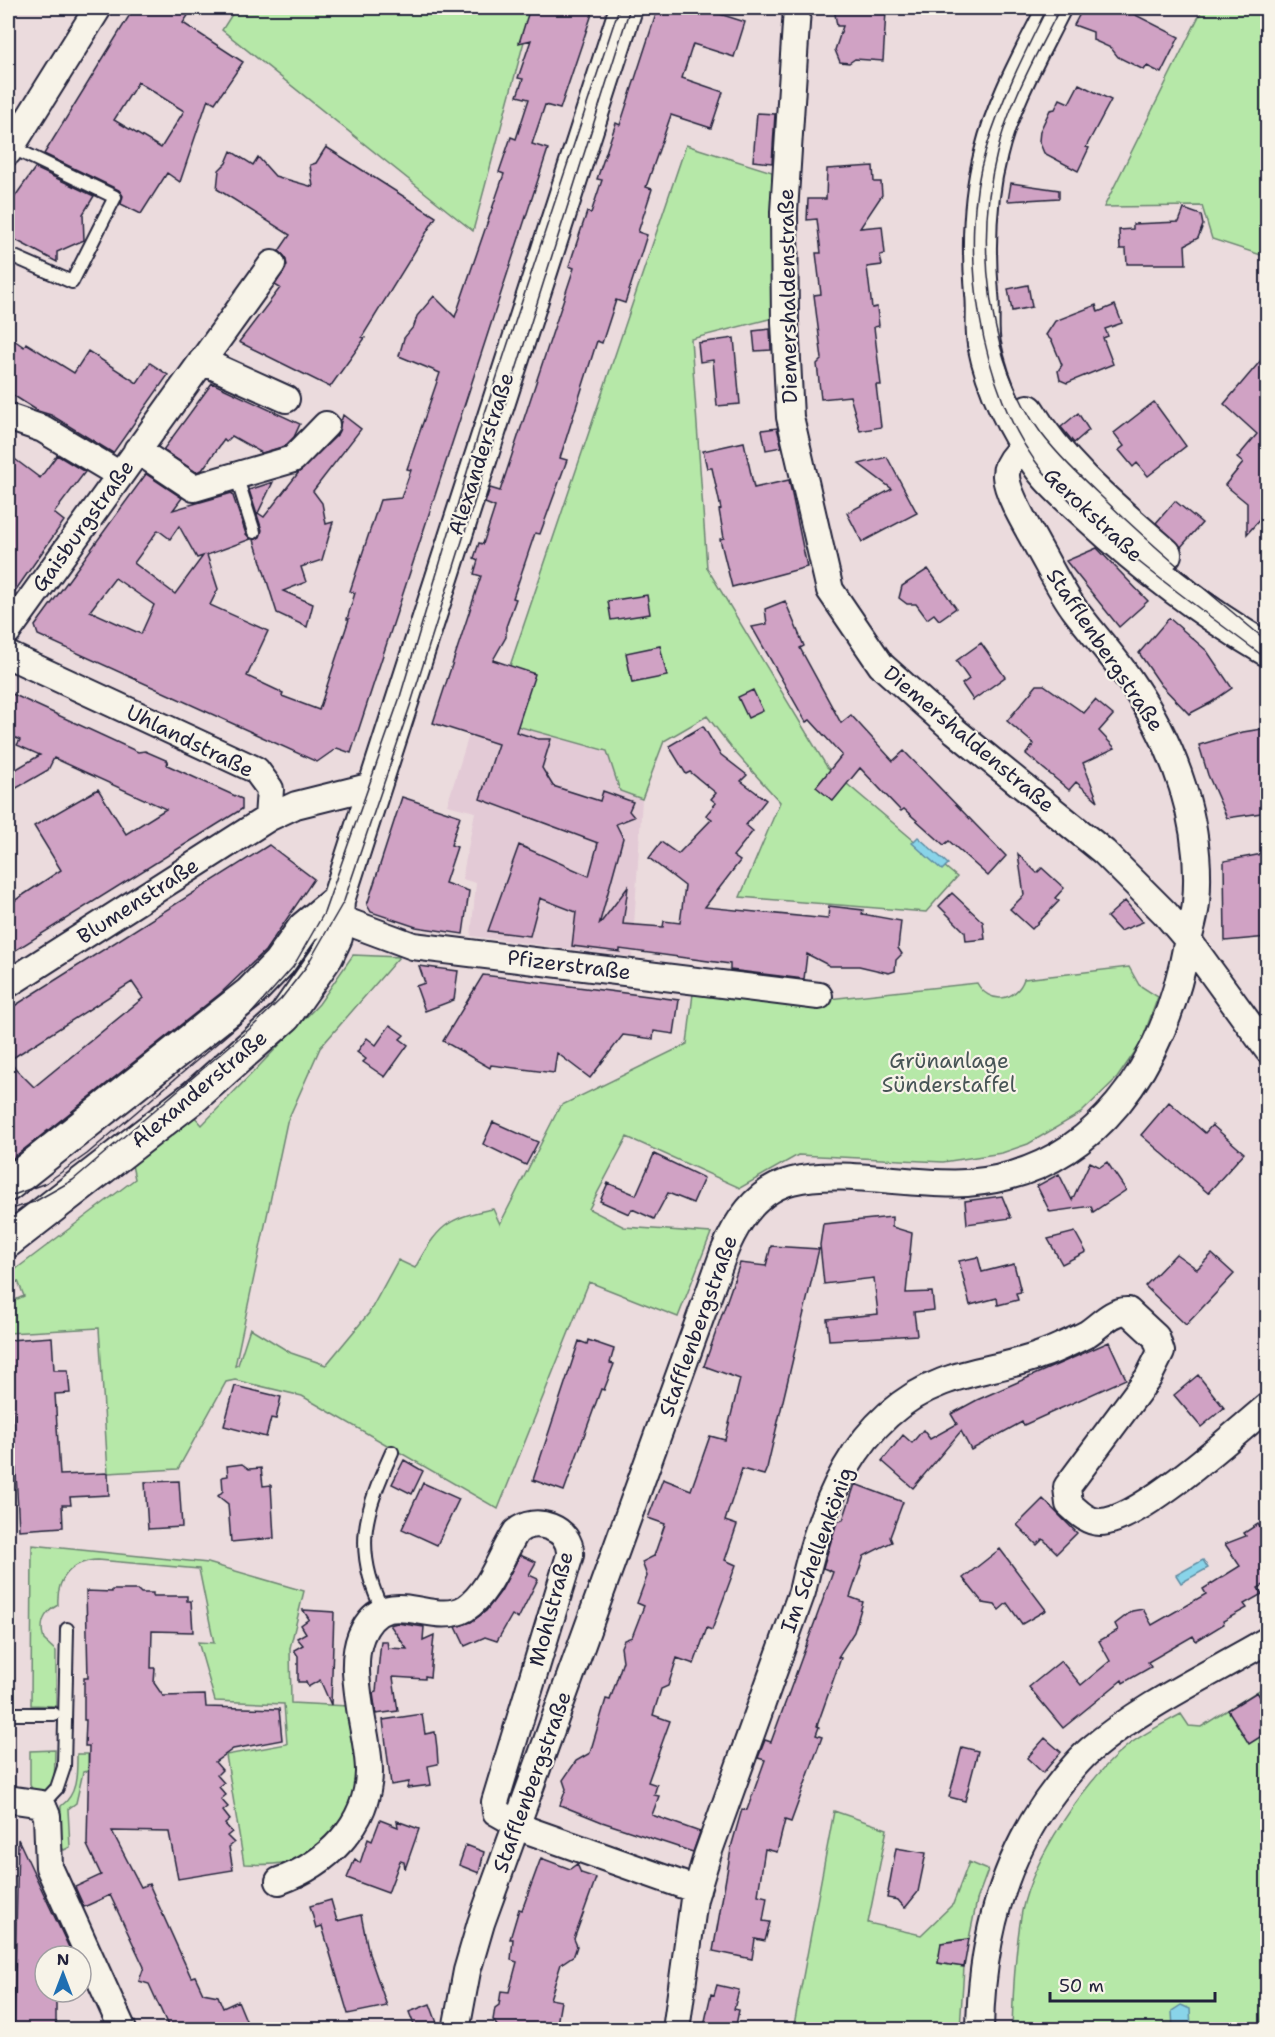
<svg xmlns="http://www.w3.org/2000/svg" width="1275" height="2037" font-family="'Shantell Sans',sans-serif">
	<style>
		.built { fill: #e3cad6 }
		.green { fill: #b6e8a8; stroke: #6c8572; stroke-width: 1.5 }
		.water { fill: #89d4e9; stroke: #608da3; stroke-width: 1.5 }
		.building { fill: #d0a2c4; stroke: #22223b; stroke-width: 1.5; fill-rule: evenodd }
		.lines { fill: none; stroke-linecap: round; stroke-linejoin: round }
		.service-casing { stroke: #22223b; stroke-width: 16 }
		.minor-casing { stroke: #22223b; stroke-width: 30 }
		.tertiary-casing { stroke: #22223b; stroke-width: 36 }
		.service { stroke: #f7f3e8; stroke-width: 12 }
		.minor { stroke: #f7f3e8; stroke-width: 26 }
		.tertiary { stroke: #f7f3e8; stroke-width: 32 }
		.tram { stroke: #22223b; stroke-width: 1.5 }
		.labels { text-anchor: middle; stroke-width: 4.5; stroke-linejoin: round; paint-order: stroke }
		.street-label { font-size: 21px; fill: #22223b; stroke: #f7f3e8 }
		.park-label { font-size: 21px; fill: #475456; stroke: #f7f3e8 }
	</style>
	<rect width="100%" height="100%" fill="#ebdbdd"/>
	<filter id="ink" filterUnits="userSpaceOnUse"><feTurbulence type="fractalNoise" baseFrequency=".0167" numOctaves="2"/><feDisplacementMap in="SourceGraphic" scale="12" xChannelSelector="R" yChannelSelector="G"/><feConvolveMatrix kernelMatrix="1 2 1 2 8 2 1 2 1" color-interpolation-filters="sRGB"/></filter>
	<g filter="url(#ink)">
		<path class="built" d="M492,719L607,751L620,791L642,799L632,957L471,936L476,883L462,879L475,812L447,805L468,738Z"/>
		<path class="green" d="M236,8H533L473,231L222,30Z
			M1203,8H1267V257L1212,239L1202,206L1104,207Z
			M686,145L772,172L773,318L691,339L707,568L827,767L957,877L926,912L740,897L780,802L734,751L707,716L664,741L642,799L620,791L607,751L492,719Z
			M353,955L399,957L320,1048L287,1122L235,1366L238,1365L250,1328L291,1353L326,1365L369,1313L398,1260L415,1268C437,1228 446,1217 493,1209L500,1224L560,1106L687,1044L694,985L819,1000L977,983C989,1005 1016,1002 1024,979L1129,967L1139,985L1158,997L1141,1043L1117,1078L1081,1113L1028,1144L1002,1153L943,1162L798,1155L740,1188L627,1137L589,1209L624,1227L711,1233L678,1317L589,1282L498,1509L302,1396L235,1380L226,1382L178,1469L108,1473L99,1328L8,1333V1303L24,1296L18,1281L8,1285V1275L135,1179L132,1165L194,1116L202,1125L319,1004Z
			M32,1545L208,1563L304,1591L290,1648L291,1703L348,1706C352,1731 360,1759 356,1784C351,1813 330,1843 304,1857C288,1865 261,1865 244,1864L226,1755L287,1744L284,1704L215,1701L199,1645L198,1642L214,1643L199,1569L98,1560C71,1561 56,1579 58,1605C43,1613 39,1624 44,1640L56,1651V1706L31,1705Z
			M1267,1685V2029L1012,2030C1013,1990 1015,1950 1022,1911C1033,1858 1085,1781 1126,1747C1142,1734 1163,1724 1181,1714L1189,1726L1201,1727Z
			M55,1750C54,1766 58,1785 43,1793L34,1792L30,1785V1751Z
			M77,1754H88V1771L83,1772L76,1803L68,1809L70,1847L64,1850L60,1846L61,1806C78,1794 77,1773 77,1754Z
			M834,1811L887,1829L868,1923L921,1935L953,1904L969,1862L988,1870L977,1900L969,1939L941,1943L938,1963L964,1967L960,2029L793,2030Z"/>
		<path class="water" d="M918,837L948,864L942,870L912,843Z
			M1203,1560L1208,1568L1181,1583L1176,1575Z
			M1181,2005L1190,2009L1191,2029H1173L1172,2011Z"/>
		<path class="building" d="M134,8H193L183,23L243,62L215,103L208,99L180,182L167,173L141,214L121,204L123,196L119,190L44,154ZM138,82L184,111L161,148L114,120Z
			M530,8H594L560,109L545,105L532,144L548,149L351,753L337,748L317,762L38,635L35,626L146,474L182,498L173,510L232,493L246,534L251,539L207,555L218,589L210,605L268,631L247,676L283,693L282,696L319,710L349,619H347L355,593L350,591L380,500L401,498L411,470L407,469L440,373L399,356L404,338L414,326L417,316L434,296L455,317L504,174L499,172L511,137L516,139L529,99L517,96L523,79L518,78L531,40L519,43ZM179,526L197,558L203,556L175,594L134,563L158,530L170,539ZM115,578L154,605L141,634L90,611Z
			M658,8H701L745,22L734,57L693,44L682,78L723,92L711,128L671,115L646,187L652,189L638,232L647,235L639,260L625,303L616,300L602,343L597,341L560,458L567,460L540,534L535,533L513,598L516,599L506,627V637L493,660L535,674L516,732L538,739H551L542,768L553,786L600,801L603,791L633,802L629,811L634,817L616,824L623,838L599,925L628,887L623,924L663,927L664,921L680,923L685,886L649,858L661,842L678,854L712,819L706,815L716,803L711,799L716,793L690,772L686,774L669,746L703,726L720,754L747,775L741,781L766,800L746,825L753,831L733,856L740,861L705,907L828,919L829,906L863,910L862,914L901,921L898,948L902,954L896,960L895,971L889,973L859,966H830L807,954L804,979L730,970V964L620,949V952L572,946L576,912L540,898L530,936L488,931L519,845L589,876L598,843L480,799L498,744L433,723L481,576L474,574L478,560L474,558L479,543L483,544L495,507L485,503L490,488L500,491L574,268L569,266L587,212L591,213L602,180L597,179L616,123L620,125Z
			M834,8H874V11H886L883,61L855,59L849,63L840,62L835,50L843,26H837Z
			M1083,8H1122L1179,37L1161,73L1147,66L1144,70L1118,57L1111,48L1093,40V32L1074,25Z
			M1079,84L1111,100L1086,147L1089,148L1078,171L1044,153L1039,141L1040,131L1050,110L1055,109L1060,99L1069,103Z
			M757,113L775,114L772,163L753,161Z
			M326,147L436,217L362,337L365,338L330,387L239,342L280,288L275,285L287,265L285,257L279,251L290,235L217,189L219,170L226,163L231,151L253,165L258,157L275,176L313,187L310,165L316,163Z
			M873,166L874,182H881L882,195L860,228L882,226L885,254L880,255L882,265L867,267L872,308L877,307L879,326L874,327L881,385H876L881,427L860,431L850,396L821,399L817,364L822,359L814,295L821,294L816,253H821L817,219L807,220L808,199H826L827,169Z
			M35,168L94,196L83,214L84,240L57,252V262L8,236L9,205Z
			M1011,183L1059,190V198L1008,201Z
			M1184,209L1201,215L1203,225L1198,238L1185,245L1186,264H1127L1126,249H1120L1119,230L1133,229V224L1179,222Z
			M1028,285L1032,307L1012,311L1008,289Z
			M1096,305L1098,312L1115,305L1122,323L1105,329L1108,336L1103,338L1113,364L1067,383L1060,380L1058,371L1062,365L1052,341L1046,335L1055,321Z
			M770,329L771,350L755,351L753,331Z
			M8,336L24,347L26,343L74,373L88,351L137,383L150,363L168,375L113,453L51,415L38,411L8,392Z
			M734,338L740,404L717,406L713,360L700,362L698,343Z
			M1268,352V510L1247,534V503L1225,485L1243,463L1237,458L1257,434L1224,404Z
			M212,383L300,424L294,437L285,446L262,453L232,436L226,442L224,440L202,470L196,472L163,450Z
			M1154,402L1186,446L1148,476L1137,463L1133,467L1119,450L1124,446L1114,433Z
			M1078,413L1089,430L1074,443L1061,427Z
			M343,415L361,429L313,491L322,503L326,524L333,522L322,560L301,567L306,582L283,591L313,604L307,627L277,613L254,540L260,537L262,530L249,490L273,482L258,513L264,517L299,472L337,435Z
			M777,428L782,447L766,450L762,430Z
			M744,442L754,488L789,480L807,567L732,587L720,539L724,538L719,510L721,509L712,468H707L703,451Z
			M8,454L40,478L57,455L85,472L54,513L64,521L8,601Z
			M887,457L917,513L862,542L847,513L892,489L859,464Z
			M1175,501L1202,523L1181,547L1156,523Z
			M1097,548L1148,601L1119,627L1066,561Z
			M928,569L956,608L939,620L934,614L927,619L916,604H907L899,598L902,586Z
			M647,595L650,614L611,620L608,601Z
			M785,601L804,646L800,648L841,723L851,715L893,761L904,751L1006,856L988,876L949,841L944,845L904,809L901,811L860,768L833,801L816,787L842,755L810,720L806,722L752,627L767,624L765,609Z
			M1169,618L1207,651L1232,688L1210,703L1189,714L1161,685L1139,653Z
			M981,643L1005,677L973,700L962,684L969,679L956,661Z
			M660,646L667,676L632,683L626,653Z
			M1037,685H1044L1084,713L1095,700L1113,715L1099,731L1115,748L1083,763L1098,801L1076,782L1069,790L1026,754L1034,744L1007,721Z
			M753,690L763,711L748,718L738,697Z
			M8,692L138,752L145,751L168,761L167,765L242,799V809L8,955V905L61,870L34,826L98,789L126,834L166,809L54,758L48,770L8,793V774L40,755L17,745L20,740L8,734Z
			M1268,728V812L1227,818L1208,775L1199,745L1243,732Z
			M402,797L460,816L451,845L457,847L445,883L469,891L463,934L416,927L371,912L367,905Z
			M269,845L314,879L265,951L221,993L8,1162V1010ZM132,982L143,998L34,1087L8,1061Z
			M1268,853V937L1225,941L1224,861Z
			M1018,854L1037,873L1042,868L1064,888L1055,898L1059,901L1032,929L1010,909L1024,895Z
			M952,893L983,922L985,939L966,941L965,932L939,906Z
			M1125,901L1143,922L1120,931L1107,917Z
			M419,966L458,971L454,1000L425,1011L416,986L425,983Z
			M483,975L679,1000L674,1034L654,1031L653,1039L623,1035L590,1078L557,1053L554,1073L491,1065L490,1068L443,1041Z
			M390,1025L404,1035L400,1039L408,1045L385,1077L363,1062L366,1059L357,1052L367,1038L376,1045Z
			M1169,1102L1205,1133L1212,1125L1244,1153L1208,1193L1141,1135Z
			M493,1122L538,1142L526,1165L483,1144Z
			M654,1154L704,1178L693,1203L668,1193L654,1219L632,1209L629,1214L600,1201L608,1183L636,1195Z
			M1090,1162L1100,1167L1107,1162L1126,1190L1093,1212L1091,1206L1050,1212L1037,1186L1059,1174L1072,1200Z
			M1002,1196L1011,1218L967,1224L965,1201Z
			M892,1217V1227L912,1233L906,1293L932,1292L934,1310L914,1312L917,1335L829,1340L827,1319L878,1314L874,1278L824,1284L820,1245L823,1224Z
			M1075,1232L1086,1252L1062,1264L1048,1239Z
			M771,1246L819,1249L767,1468L764,1475L742,1469L725,1521L737,1525L725,1560L736,1565L712,1630L707,1628L694,1664L677,1658L668,1686L661,1689L653,1715L670,1721L648,1782L657,1785L654,1795L659,1796L652,1815L700,1832L693,1852L602,1822L560,1805L566,1789L563,1780L576,1761L590,1753L606,1699L610,1700L623,1661L621,1647L624,1640L632,1637L644,1606L637,1603L647,1576L642,1562L654,1556L665,1524L648,1518L663,1479L691,1490L710,1436L725,1440L740,1379L704,1366L740,1263L766,1266Z
			M1176,1254L1197,1269L1212,1254L1234,1274L1186,1325L1145,1286Z
			M978,1257L982,1272L1014,1264L1021,1292L1016,1293L1018,1300L998,1305L997,1298L970,1305L959,1261Z
			M52,1337L54,1370H68L70,1393L55,1394L60,1475L108,1473L109,1495L70,1497L71,1505H62L63,1527L19,1530L9,1340Z
			M588,1340L614,1349L610,1363L614,1364L604,1390L601,1389L564,1491L533,1480L579,1341L587,1344Z
			M1109,1342L1126,1379L1024,1425L1022,1422L971,1450L961,1431L913,1488L882,1461L903,1435L912,1443L923,1430L930,1439L957,1424L951,1414L977,1400Z
			M1198,1375L1224,1408L1201,1427L1174,1395Z
			M235,1386L281,1397L276,1419L271,1418L266,1437L224,1426Z
			M404,1460L423,1471L412,1494L392,1484Z
			M242,1464L249,1469L261,1468L263,1486L271,1485L274,1538L231,1542L228,1504L218,1496L223,1491L222,1477L228,1476L227,1466Z
			M179,1481L182,1527L148,1529L145,1482Z
			M423,1483L459,1499L437,1545L402,1529Z
			M855,1484L903,1502L890,1537L892,1542L864,1556L850,1597L863,1602L854,1632L838,1657L841,1658L817,1726L819,1727L816,1735L822,1737L791,1822L785,1820L777,1852L765,1849L758,1895L767,1897L763,1921L770,1922L765,1941L755,1939L752,1959L713,1951L732,1844L742,1809L747,1810L765,1760L758,1758L765,1740L771,1742L833,1572L823,1568L824,1564L837,1522L843,1520Z
			M1043,1499L1077,1533L1057,1553L1043,1539L1037,1545L1017,1525Z
			M1258,1524L1268,1540V1583L1258,1588L1262,1594L1244,1604L1247,1608L1223,1621L1224,1624L1196,1641L1193,1636L1148,1662L1151,1667L1123,1683L1122,1680L1063,1728L1029,1687L1061,1661L1081,1685L1110,1661L1099,1641L1118,1630L1115,1624L1132,1611L1143,1609L1152,1625L1206,1594L1203,1589L1240,1566L1225,1544L1246,1536L1244,1533Z
			M1000,1549L1046,1610L1022,1624L1007,1603L999,1610L995,1605L983,1603L963,1578Z
			M520,1555L536,1562L529,1575L538,1579L518,1619L512,1615L497,1641L485,1637L465,1646L456,1627L471,1622L486,1611L501,1591Z
			M112,1590H138L141,1593H153V1596H187V1601H191L193,1632L152,1631L151,1668H155L154,1683L163,1696L205,1695L206,1707L279,1709L282,1740L233,1749L215,1762L222,1770L217,1775L224,1783L219,1787L226,1795L221,1799L228,1807L223,1811L230,1820L225,1824L232,1832L227,1836L234,1843L229,1847L233,1870L178,1879L169,1832L112,1831L141,1887L149,1884L191,1977L195,1976L203,1993L218,1996L223,2008L238,2001L250,2030H170L149,1984L139,1981L144,1967L110,1895L84,1907L75,1887L101,1875L87,1845L89,1746H85L86,1720H84V1678H88L86,1591L112,1592Z
			M303,1610L334,1612L331,1705L320,1680L308,1687L306,1682H298V1656L294,1650L303,1645L297,1638L306,1633L301,1625L309,1619Z
			M397,1623L424,1627L423,1640L434,1635L430,1677L425,1676V1679L393,1677L398,1711L376,1714L373,1693L376,1692L381,1641H387L388,1648L407,1649L390,1625Z
			M1257,1692L1268,1709V1732L1249,1744L1228,1710Z
			M422,1714L425,1734L435,1732L437,1748L438,1764L428,1766L431,1785L407,1788L409,1782L391,1785L383,1720Z
			M1045,1738L1061,1752L1043,1773L1027,1758Z
			M962,1747L978,1751L965,1801L949,1797Z
			M380,1820L398,1827L397,1821L419,1829L405,1869L404,1862L400,1861L388,1893L347,1878L355,1859L360,1863L368,1839L372,1841Z
			M18,1839L73,1956H45V1992H56V2030H14Z
			M466,1845L484,1852L479,1873L459,1865Z
			M896,1848L926,1853L918,1892L905,1908L898,1900L887,1898Z
			M541,1858L570,1869L577,1864L581,1873L596,1878L574,1939L577,1946L574,1955L561,1964L550,1999L561,2001L556,2030H500L493,2020L495,2008L499,2005L501,1991L509,1992L517,1962L511,1960L513,1939H510L519,1909L522,1910Z
			M331,1900L337,1921L361,1915L369,1954L387,2006L348,2014L322,1926L316,1928L310,1906Z
			M969,1939L964,1967L938,1963L941,1943Z
			M717,1985L739,1990L734,2009L739,2010L735,2030H703L711,1994L714,1995Z
			M430,2004L437,2023L416,2030L409,2012Z"/>
		<g class="lines">
			<g class="service-casing">
				<path id="service" d="M8,254L72,282L115,197L11,147
					M236,475L254,532
					M383,1611C352,1548 365,1512 392,1452
					M8,1714H54
					M42,1804L57,1788L64,1767L67,1629"/>
			</g>
			<g class="minor-casing">
				<path id="minor" d="M797,8L784,212L785,322L790,417L830,590L881,665L955,731L1104,852L1165,913L1188,940L1268,1050
					M8,152L98,8
					M202,361L286,399
					M8,417L43,429L120,475
					M137,450L194,488L293,459L326,425
					M8,631L272,264
					M8,655L256,770L270,789L268,818
					M324,913L413,946L819,996
					M8,984L268,818L296,805L376,785
					M8,1799L42,1804L47,1816L49,1867L123,2030
					M279,1881C327,1864 368,1825 369,1772C369,1751 363,1729 360,1708C357,1685 352,1659 361,1636C385,1580 431,1629 466,1608C490,1592 501,1555 516,1532C534,1515 572,1528 570,1555L495,1802L496,1812L530,1831L697,1890
					M456,2030L467,1971L481,1923L724,1252C737,1220 757,1190 792,1181C841,1168 914,1187 967,1183C1097,1173 1166,1061 1187,944C1190,931 1195,917 1196,903C1203,824 1175,746 1131,682C1114,657 1093,634 1075,610C1061,591 1050,568 1038,547C1029,530 1007,495 1006,476C1005,459 1026,444 1038,435
					M676,2030L694,1899L707,1856L802,1592C820,1507 855,1415 942,1382C975,1369 1010,1367 1043,1354C1057,1349 1071,1342 1085,1335C1098,1328 1111,1310 1128,1311L1156,1337L1161,1352L1148,1378L1067,1487L1069,1504C1078,1512 1087,1522 1100,1522C1139,1522 1235,1433 1268,1406
					M980,2030C981,1947 999,1870 1046,1802C1059,1784 1073,1765 1090,1750C1143,1705 1208,1675 1268,1640"/>
			</g>
			<g class="tertiary-casing">
				<path id="tertiary" d="M1054,8C1031,54 1003,103 991,153C979,199 978,247 982,294C984,310 981,328 984,344C992,386 1015,432 1040,467C1053,485 1072,500 1088,515C1143,566 1202,611 1266,649
					M1028,411C1062,468 1116,511 1165,554
					M8,1185L250,993L279,963L304,928L338,900
					M8,1241L196,1095L285,1016L327,956L336,937L338,900L626,8"/>
			</g>
			<use href="#service" class="service"/>
			<use href="#minor" class="minor"/>
			<use href="#tertiary" class="tertiary"/>
			<path class="tram" d="M1047,8C1024,54 1001,100 986,149C957,243 979,392 1042,470C1100,540 1195,604 1268,660
				M1060,8C1037,54 1009,102 997,153C975,240 987,359 1041,433C1060,458 1084,480 1107,502C1158,551 1213,596 1268,642
				M8,1197L46,1183L87,1154L249,1016L293,967L324,913L400,697L482,422L619,8
				M8,1210L34,1202L73,1180L253,1026L281,999L306,967L344,901L411,703L630,8"/>
		</g>
	</g>
	<g class="labels">
		<g class="street-label">
			<text transform="translate(788 296) rotate(-91)" y="7">Diemershaldenstraße</text>
			<text transform="translate(481 454) rotate(-72)" y="7">Alexanderstraße</text>
			<text transform="translate(1093 515) rotate(43)" y="7">Gerokstraße</text>
			<text transform="translate(83 526) rotate(-54)" y="7">Gaisburgstraße</text>
			<text transform="translate(1105 650) rotate(56)" y="7">Stafflenbergstraße</text>
			<text transform="translate(969 739) rotate(40)" y="7">Diemershaldenstraße</text>
			<text transform="translate(190 741) rotate(26)" y="7">Uhlandstraße</text>
			<text transform="translate(138 901) rotate(-33)" y="7">Blumenstraße</text>
			<text transform="translate(569 965) rotate(7)" y="7">Pfizerstraße</text>
			<text transform="translate(199 1089) rotate(-40)" y="7">Alexanderstraße</text>
			<text transform="translate(698 1326) rotate(-70)" y="7">Stafflenbergstraße</text>
			<text transform="translate(817 1550) rotate(-70)" y="7">Im Schellenkönig</text>
			<text transform="translate(551 1609) rotate(-75)" y="7">Mohlstraße</text>
			<text transform="translate(532 1782) rotate(-70)" y="7">Stafflenbergstraße</text>
		</g>
		<g class="park-label">
			<text x="949" y="1068">Grünanlage<tspan x="949" dy="24">Sünderstaffel</tspan></text>
		</g>
	</g>
	<rect width="1275" height="2037" fill="none" stroke="#f7f3e8" stroke-width="30"/>
	<rect x="15" y="15" width="1245" height="2007" fill="none" stroke="#22223b" stroke-width="2" filter="url(#ink)"/>
	<g transform="translate(63 1974)"><circle r="28" fill="#f7f3e8" stroke="#a29fa3" stroke-width="1.5"/>
	<path d="M0-4.5L10 22L0 15L-10 22Z" fill="#1f6fb2"/>
	<text y="-9" font-size="16" font-weight="bold" text-anchor="middle" fill="#22223b">N</text>
	</g>
	<path d="M1050 1992v9h165v-9" fill="none" stroke="#22223b" stroke-width="3"/>
	<text x="1059" y="1992" font-size="18" fill="#22223b" stroke="#f7f3e8" stroke-width="4.5" paint-order="stroke">50 m</text>
</svg>
